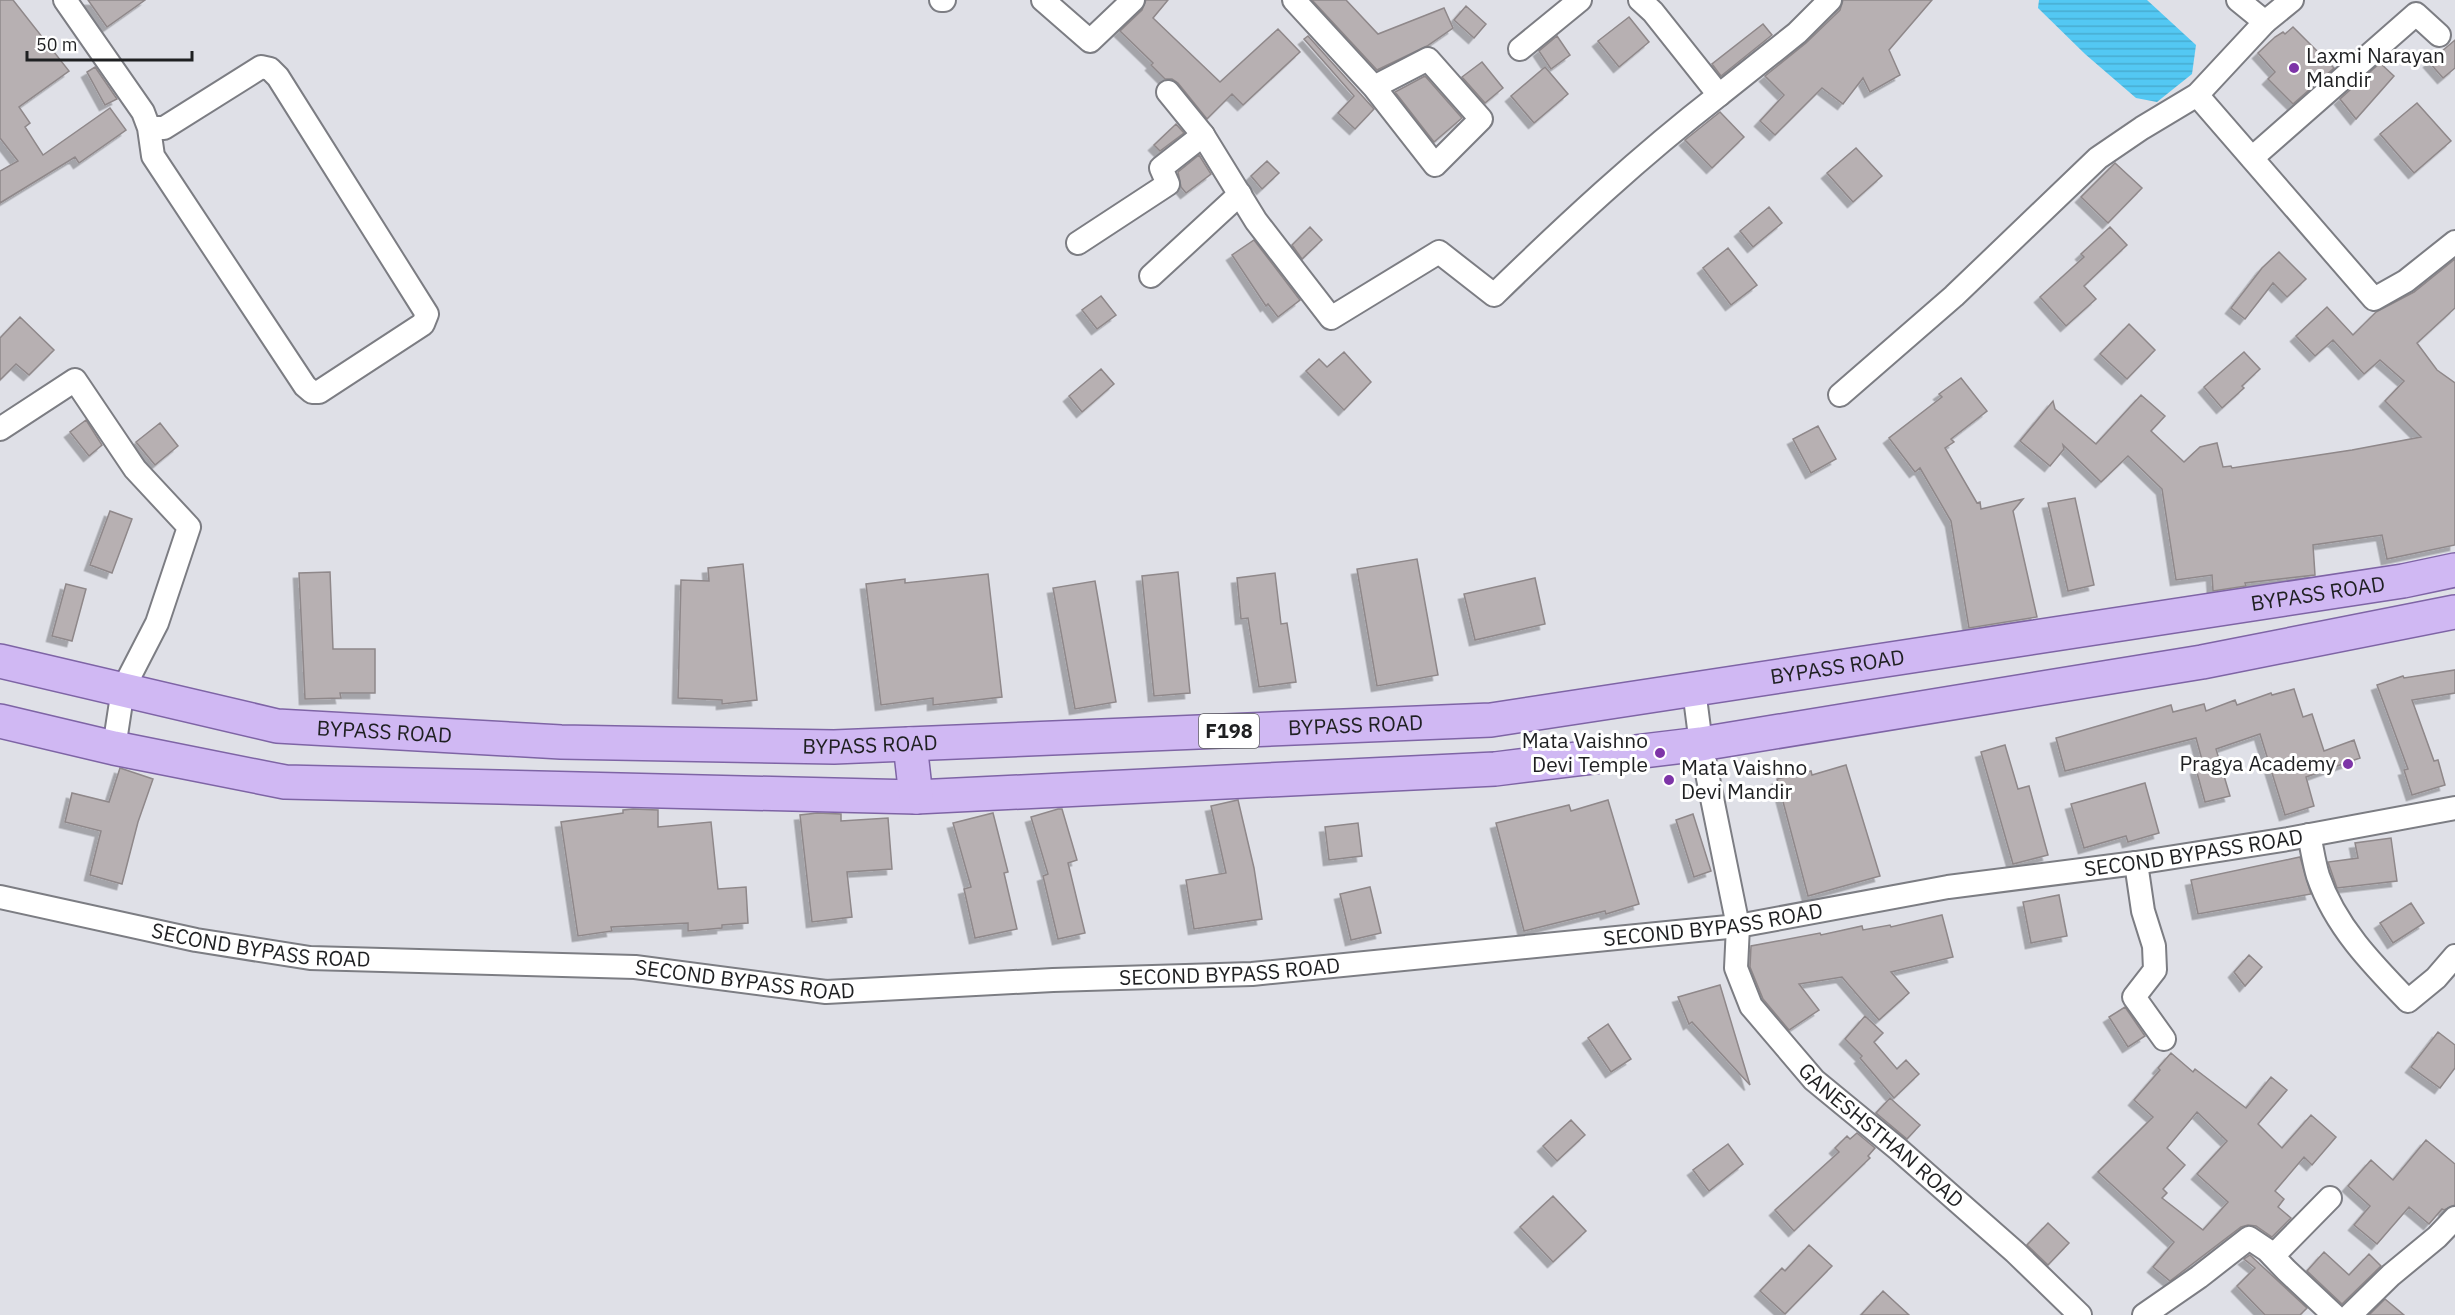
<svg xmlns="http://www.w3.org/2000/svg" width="2455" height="1315" font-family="'IBM Plex Sans',sans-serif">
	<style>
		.water { fill: url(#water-rules) }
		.building { fill: #b7b0b2; stroke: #8f888a; stroke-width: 1.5; fill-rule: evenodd; filter: url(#shadow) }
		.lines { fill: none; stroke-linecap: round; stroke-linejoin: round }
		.minor-casing { stroke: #7c7d83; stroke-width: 26 }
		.primary-casing { stroke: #7e64a5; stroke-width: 36 }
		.minor { stroke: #fff; stroke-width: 22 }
		.primary { stroke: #d0b8f3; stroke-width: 33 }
		.poi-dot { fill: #7d34a7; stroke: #fff; stroke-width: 2 }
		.labels { text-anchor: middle; stroke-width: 6; stroke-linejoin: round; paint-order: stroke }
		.shield { fill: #fff; stroke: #626364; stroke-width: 1.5 }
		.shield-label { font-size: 20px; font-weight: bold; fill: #1f2022 }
		.poi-label { font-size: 21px; fill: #1f2022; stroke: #fff; text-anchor: start }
		.street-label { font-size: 21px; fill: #1f2022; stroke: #fff }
	</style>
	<defs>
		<pattern id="water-rules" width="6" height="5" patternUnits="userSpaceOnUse" patternTransform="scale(1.5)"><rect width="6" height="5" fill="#53c8f3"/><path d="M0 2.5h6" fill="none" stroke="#48acd0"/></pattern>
		<filter id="shadow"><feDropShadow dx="-5.5" dy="5.5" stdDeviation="0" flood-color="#0004"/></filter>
	</defs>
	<rect width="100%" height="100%" fill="#dfe0e7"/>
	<path class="water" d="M2039,0H2147L2196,45L2192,74L2157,102L2136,98L2085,54L2038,8Z"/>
	<path class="building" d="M0,0H13L69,71L19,107L30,123L25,127L43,155L110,108L126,130L79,163L75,157L0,203V171L18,161L0,138Z
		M88,0H145L107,27Z
		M1146,0H1168L1153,18L1220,82L1278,29L1300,52L1243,105L1232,94L1207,119L1178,83L1172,79H1165L1151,65L1153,63L1120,31L1142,10Z
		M1312,0H1346L1378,34L1444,8L1453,28L1427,46L1377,70Z
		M1843,0H1932L1889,50L1900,75L1870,92L1863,78L1843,104L1822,88L1775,135L1760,121L1784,95L1765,76L1806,43L1840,10Z
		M1466,6L1486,24L1474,38L1454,20Z
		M1629,17L1649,42L1619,67L1598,41Z
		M1763,24L1772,35L1721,76L1712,64Z
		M2293,27L2334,68L2293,104L2268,79L2275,72L2258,53L2275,37L2283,32L2285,34Z
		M1308,36L1374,109L1355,129L1338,113L1354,96L1304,39Z
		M1557,36L1570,55L1551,69L1539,51Z
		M2455,40V68L2443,78L2429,62Z
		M1482,62L1503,88L1485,103L1462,77Z
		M2380,63L2394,76L2356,119L2340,99Z
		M95,67L117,99L105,105L87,72Z
		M1545,67L1568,94L1534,123L1511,96Z
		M1425,76L1462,118L1434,142L1395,92Z
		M2417,103L2451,141L2414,173L2380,134Z
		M1720,112L1744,137L1712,168L1685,140Z
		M1176,124L1184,133L1160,151L1154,145Z
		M1856,148L1882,176L1853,202L1827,173Z
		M1199,155L1211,174L1186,193L1181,187L1178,172Z
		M1267,161L1279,173L1262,189L1251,176Z
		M2115,163L2142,188L2108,223L2081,197Z
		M1769,207L1782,223L1753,247L1740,231Z
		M1310,227L1322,240L1302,259L1292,245Z
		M2110,227L2127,245L2084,286L2096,299L2066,326L2040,297L2084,257L2081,254Z
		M1254,240L1300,300L1278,317L1268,304L1266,306L1232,255Z
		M1728,248L1757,285L1731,305L1703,268Z
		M2279,252L2306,279L2287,297L2273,283L2245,319L2231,308L2262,268Z
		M2455,259V308L2417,343L2437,370L2455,383V545L2387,559L2382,535L2313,545L2315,575L2245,583L2246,586L2213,591L2212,575L2176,580L2162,489L2128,456L2101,482L2063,445L2064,449L2050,466L2020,441L2053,401L2055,409L2096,444L2141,395L2165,416L2151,431L2184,462L2200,447L2217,443L2223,467L2231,466L2232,468L2352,450L2421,437L2385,401L2404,381L2380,360L2364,374L2333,340L2315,356L2296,336L2327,307L2353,335L2376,312L2414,292Z
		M1101,296L1116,315L1097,329L1082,310Z
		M20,317L54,350L29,375L16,364L0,380V338Z
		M2129,324L2155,350L2127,379L2100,354Z
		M1344,352L1371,382L1344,410L1306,371L1319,359L1327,367Z
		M2244,352L2260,369L2242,386L2244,388L2222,408L2204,387Z
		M1101,369L1114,384L1082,412L1069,396Z
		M1961,378L1987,411L1951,439L1954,442L1945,448L1977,503L1980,502L1981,509L2023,499L2013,511L2037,617L1969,628L1951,521L1920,468L1915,472L1889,438L1942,397L1939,394Z
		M86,420L102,445L89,456L70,432Z
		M160,423L178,446L155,465L136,442Z
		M1818,426L1836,459L1811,473L1793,439Z
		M2075,498L2094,585L2068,591L2048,503Z
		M110,511L132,519L112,573L90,565Z
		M1417,559L1438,675L1377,686L1357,569Z
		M743,564L757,700L722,704V700L678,698L681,580L709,581L708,568Z
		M330,572L333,649H375V693H340L341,698L305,699L299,573Z
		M1178,572L1190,693L1154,696L1142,576Z
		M1275,573L1281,624L1287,623L1296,682L1259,687L1248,618L1241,619L1237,578Z
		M988,574L1002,697L933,705V698L881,705L866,584L905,579V583Z
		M1535,578L1545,624L1475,640L1464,594Z
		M1095,581L1116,702L1075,709L1053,588Z
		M66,584L86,589L72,641L52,636Z
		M2455,670V693L2412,700L2434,761L2438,760L2445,785L2412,795L2404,770L2408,769L2377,685L2403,676L2404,678Z
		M2294,689L2303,717L2312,714L2324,751L2354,740L2360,758L2306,777L2314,806L2285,815L2260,734L2216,749L2230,796L2205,802L2196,769L2204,767L2196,738L2065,771L2056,738L2171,705L2173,712L2204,704L2206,711L2235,700L2237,705L2271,693L2272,695Z
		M2005,745L2018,789L2029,786L2048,855L2013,864L1981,752Z
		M1846,765L1880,876L1808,896L1777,779L1811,771L1812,775Z
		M120,768L153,779L138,822L122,884L90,875L101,831L65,822L72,793L109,802Z
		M2145,783L2159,833L2128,842L2126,836L2084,848L2071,804Z
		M1238,800L1254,868L1262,919L1194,929L1186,880L1226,873L1211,806Z
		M1608,800L1639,904L1606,914L1605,911L1524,931L1496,823L1569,805L1571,811Z
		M633,809L658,810V827L711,822L718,889L746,887L748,923L722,925V928L688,931V923L611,927L612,931L578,936L561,822L623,813V810Z
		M1058,809H1062L1077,860L1068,863L1085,933L1058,939L1043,876L1048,874L1031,817Z
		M817,813L841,814V821L888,818L892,869L847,872L852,917L812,922L800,815Z
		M993,813L1008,872L1004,873L1017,929L975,938L964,889L971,887L953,823Z
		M1693,814L1711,871L1694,877L1676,820Z
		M1358,823L1362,856L1329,860L1325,827Z
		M2391,838L2397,881L2337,888L2328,862L2358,858L2355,843Z
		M2300,857L2311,894L2198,914L2191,880Z
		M1370,887L1381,933L1351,940L1340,894Z
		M2059,895L2067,936L2031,943L2023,902Z
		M2411,903L2424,923L2393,943L2380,923Z
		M1942,915L1953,957L1891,972L1909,993L1879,1020L1842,977L1799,984L1819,1010L1789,1030L1763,999L1750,967L1751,946L1820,933L1821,935L1862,926L1863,930L1890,925L1891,927Z
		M2249,955L2262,967L2245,986L2234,972Z
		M1720,985L1750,1085L1692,1022L1689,1024L1678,997Z
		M2125,1007L2145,1036L2128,1047L2109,1017Z
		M1865,1016L1883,1033L1874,1042L1897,1069L1906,1060L1919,1074L1894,1098L1860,1058L1862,1056L1845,1039Z
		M1608,1024L1631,1059L1611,1072L1588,1038Z
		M2438,1032L2455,1045V1068L2440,1088L2411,1067Z
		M2171,1053L2193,1072L2195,1069L2246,1108L2271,1077L2287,1090L2258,1124L2282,1148L2311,1115L2336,1137L2312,1165L2304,1157L2275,1191L2284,1199L2278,1207L2291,1218L2272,1237L2256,1226L2248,1225L2241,1227L2170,1281L2153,1267L2174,1242L2098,1172L2153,1117L2134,1100L2160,1070L2158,1068ZM2197,1112L2227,1141L2197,1174L2228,1202L2203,1230L2162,1198L2167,1193L2163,1189L2185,1165L2167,1148Z
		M1890,1098L1920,1125L1907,1139L1876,1113Z
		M1571,1120L1585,1135L1557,1161L1543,1146Z
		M1857,1133L1875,1148L1868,1156L1870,1158L1794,1231L1775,1210L1839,1152L1835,1148L1847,1136L1850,1139Z
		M2426,1140L2455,1164V1205L2444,1210L2442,1209L2429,1224L2409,1207L2377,1244L2354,1225L2370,1206L2348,1186L2371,1160L2393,1180Z
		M1728,1144L1743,1164L1709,1191L1693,1170Z
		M1553,1196L1586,1231L1553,1262L1520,1227Z
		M2048,1223L2069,1243L2048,1265L2027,1245Z
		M1809,1245L1832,1266L1785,1314L1760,1291L1782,1268L1785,1271Z
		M2324,1252L2349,1275L2369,1254L2381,1266L2342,1304L2307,1271Z
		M2250,1255L2307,1308L2300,1315H2265L2237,1286L2255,1268L2244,1259Z
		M1883,1291L1909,1315H1861Z
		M2385,1299L2404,1315H2369Z"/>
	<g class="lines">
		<g class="minor-casing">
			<g id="minor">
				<path d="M65,0L143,112L149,128H164L261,67L270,69L278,77L427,314L423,324L319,392H312L305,386L153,156L149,128"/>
				<path d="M941,0H944"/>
				<path d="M1043,0L1090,41L1133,0"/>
				<path d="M1294,0L1374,87L1435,165L1481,119L1428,59L1374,87"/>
				<path d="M1640,0L1653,12L1719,95L1797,33L1830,0"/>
				<path d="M2238,0L2265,22L2292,0"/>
				<path d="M1520,49L1580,0"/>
				<path d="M1168,92L1203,135"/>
				<path d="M2197,95L2374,299L2406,281L2455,242"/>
				<path d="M2252,158L2416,14L2439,35"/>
				<path d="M1078,243L1168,184L1161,168L1203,135L1256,221L1331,318L1439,252L1494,295C1566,225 1639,157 1719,95"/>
				<path d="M1151,276L1240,194"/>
				<path d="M1840,395L1954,296L2098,158L2142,128L2197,95L2265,22"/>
				<path d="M0,429L75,380L135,469L189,527L157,623L123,689L114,748"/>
				<path id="s1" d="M1694,690L1701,744L1738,926L1736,968L1751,1006L1814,1080L1898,1149L2015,1252L2080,1315"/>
				<path d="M2309,835C2312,848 2314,863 2318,876C2335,926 2372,964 2408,1001L2436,978L2455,956"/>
				<path d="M2136,863L2143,911L2154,946L2155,970L2134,997L2164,1039"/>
				<path id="s2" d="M0,897L196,940L310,958L635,967L826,992L1053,980L1252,974L1738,926L1948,887L2136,863L2288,839L2455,808"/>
				<path d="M2273,1256L2330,1198"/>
				<path d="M2144,1315L2199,1277L2249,1238L2267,1250L2286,1270L2334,1315"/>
				<path d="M2350,1315L2391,1275L2437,1237L2455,1218"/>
			</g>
		</g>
		<g class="primary-casing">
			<g id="primary">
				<path id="s3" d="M0,661L277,726L561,742L834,747L1491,720L2403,581L2455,570"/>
				<path d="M0,721L114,748L285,782L916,797L1495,769L1701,744L2202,662L2455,612"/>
				<path d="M910,744L916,797"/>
			</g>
		</g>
		<use href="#minor" class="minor"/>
		<use href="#primary" class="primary"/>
	</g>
	<g class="poi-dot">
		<circle cx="2294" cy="68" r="6"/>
		<circle cx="1660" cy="753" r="6"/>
		<circle cx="2348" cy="764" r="6"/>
		<circle cx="1669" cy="780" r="6"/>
	</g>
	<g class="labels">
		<rect class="shield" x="1199" y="714" width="60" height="34" rx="4.5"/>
		<g class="shield-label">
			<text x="1229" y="738">F198</text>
		</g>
		<g class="poi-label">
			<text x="2306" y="63">Laxmi Narayan<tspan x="2306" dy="24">Mandir</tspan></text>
			<text x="1648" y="748" text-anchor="end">Mata Vaishno<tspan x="1648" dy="24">Devi Temple</tspan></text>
			<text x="2336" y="771" text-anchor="end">Pragya Academy</text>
			<text x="1681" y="775">Mata Vaishno<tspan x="1681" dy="24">Devi Mandir</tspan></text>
		</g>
		<g class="street-label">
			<text dy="7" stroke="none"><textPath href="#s3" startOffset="2336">BYPASS ROAD</textPath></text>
			<text dy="7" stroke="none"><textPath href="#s3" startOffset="1850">BYPASS ROAD</textPath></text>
			<text dy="7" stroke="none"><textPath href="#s3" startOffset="1364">BYPASS ROAD</textPath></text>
			<text dy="7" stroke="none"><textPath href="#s3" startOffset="392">BYPASS ROAD</textPath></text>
			<text dy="7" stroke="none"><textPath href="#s3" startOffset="878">BYPASS ROAD</textPath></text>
			<text dy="7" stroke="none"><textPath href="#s2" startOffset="2210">SECOND BYPASS ROAD</textPath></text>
			<text dy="7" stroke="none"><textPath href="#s2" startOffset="1724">SECOND BYPASS ROAD</textPath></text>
			<text dy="7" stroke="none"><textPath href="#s2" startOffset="266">SECOND BYPASS ROAD</textPath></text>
			<text dy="7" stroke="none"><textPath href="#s2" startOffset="1238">SECOND BYPASS ROAD</textPath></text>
			<text dy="7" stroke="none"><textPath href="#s2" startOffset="752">SECOND BYPASS ROAD</textPath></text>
			<text dy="7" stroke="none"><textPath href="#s1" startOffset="507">GANESHSTHAN ROAD</textPath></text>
		</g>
	</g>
	<path d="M27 51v9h165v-9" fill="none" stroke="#1f2022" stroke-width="3"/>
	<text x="36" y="51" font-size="18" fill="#1f2022" stroke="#ffffff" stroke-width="4.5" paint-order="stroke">50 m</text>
</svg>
